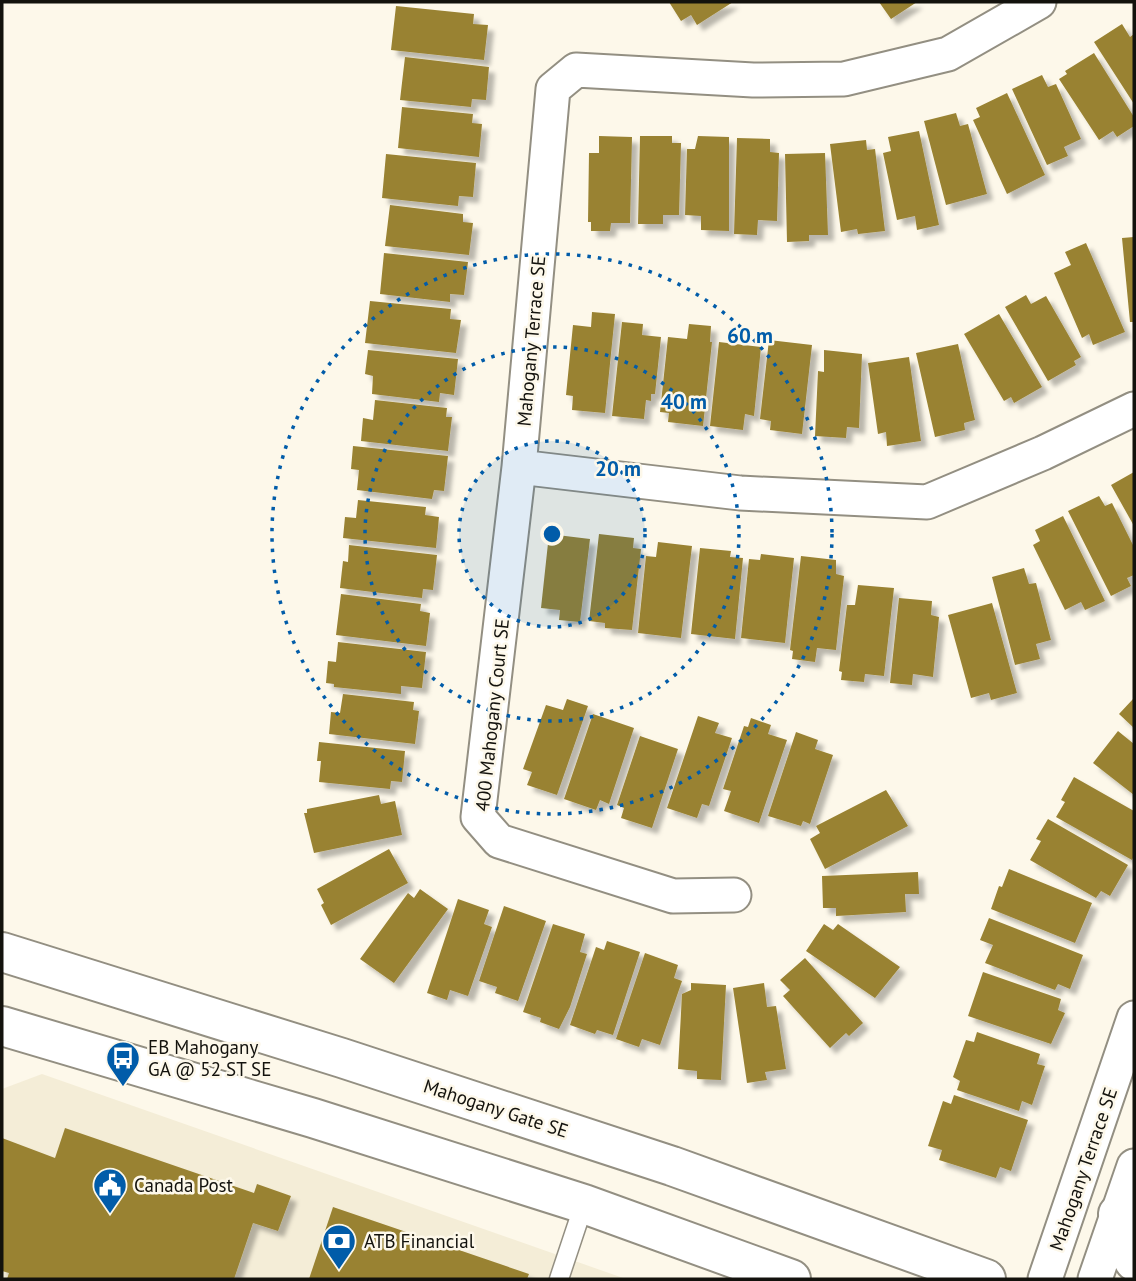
<svg xmlns="http://www.w3.org/2000/svg" width="1136" height="1281" font-family="'PT Sans',sans-serif">
	<style>
		.built { fill: #f4edd7 }
		.building { fill: #998232; filter: url(#shadow) }
		.lines { fill: none; stroke-linecap: round; stroke-linejoin: round }
		.service-casing { stroke: #938f82; stroke-width: 21 }
		.minor-casing { stroke: #938f82; stroke-width: 37 }
		.tertiary-casing { stroke: #938f82; stroke-width: 42 }
		.service { stroke: #fff; stroke-width: 18 }
		.minor { stroke: #fff; stroke-width: 33 }
		.tertiary { stroke: #fff; stroke-width: 38 }
		.ring { fill: none; stroke: #015ca9; stroke-width: 3.5; stroke-dasharray: 3.5 7 }
		.labels { text-anchor: middle; stroke-width: 5; stroke-linejoin: round; paint-order: stroke }
		.street-label { font-size: 19px; fill: #13120d; stroke: #fdf8ea }
		.poi-label { font-size: 19px; fill: #13120d; stroke: #fdf8ea; text-anchor: start }
		.centre { fill: #015ca9; stroke: #fdf8ea; stroke-width: 3.5 }
		.ring-label { font-size: 21px; text-anchor: middle; font-weight: bold; fill: #015ca9; stroke: #fdf8ea; stroke-width: 5; stroke-linejoin: round; paint-order: stroke }
	</style>
	<defs>
		<filter id="shadow"><feDropShadow dx="6" dy="6" stdDeviation="2" flood-color="#0004"/></filter>
	</defs>
	<rect width="100%" height="100%" fill="#fdf8ea"/>
	<path class="built" d="M42,1074L626,1279H2V1089Z"/>
	<path class="building" d="M669,2H733L697,25L691,15L681,21Z
		M879,2H917L891,19Z
		M396,6L474,14L473,24L488,25L484,60L391,50Z
		M1122,24L1130,37L1134,34V104L1094,42Z
		M1094,53L1134,117V126L1117,137L1113,131L1099,140L1059,79L1067,74L1065,71Z
		M405,57L489,67L486,100L472,99L471,107L400,100Z
		M1042,75L1048,87L1056,84L1081,139L1064,147L1068,156L1047,165L1012,89Z
		M1007,93L1045,175L1007,194L973,120L980,117L976,108Z
		M402,107L473,114L472,123L482,124L479,157L398,148Z
		M956,113L960,126L968,124L987,194L946,205L924,121Z
		M919,131L939,225L917,230L915,216L897,220L883,153L891,151L888,137Z
		M599,136L632,137L630,223H611L610,231H591V222H588L589,153H599Z
		M640,136H672V143H681L679,215H663V224H638Z
		M698,136L729,137V231L701,230V216L685,215L687,149H695Z
		M737,138L770,139V152L779,153L777,221L758,220L757,235L734,234Z
		M866,140L867,150L875,149L885,231L858,234L857,229L841,232L830,144Z
		M825,153L828,235H809V241L787,242L785,154Z
		M386,154L476,163L473,197L459,196L458,206L382,198Z
		M390,205L463,214V222L473,223L469,255L385,246Z
		M1134,237V322H1130L1122,238Z
		M1086,243L1125,332L1093,345L1089,334L1082,338L1054,273L1071,265L1065,252Z
		M384,253L468,262L464,295L450,294V302L380,294Z
		M1026,295L1031,304L1046,296L1081,357L1074,361L1076,365L1048,381L1005,307Z
		M370,301L451,309L450,319L461,320L456,353L365,343Z
		M592,312L615,314L605,413L572,410L573,396L566,395L573,325L591,327Z
		M999,314L1042,387L1014,403L1011,397L1004,401L964,334Z
		M622,322L643,324L642,335L661,337L655,394H651V401L646,400L644,419L612,416Z
		M689,324L711,326L710,342H712L703,426L668,422L669,413L660,412L668,337L687,339Z
		M769,340L812,345L802,434L770,430L771,421L760,419Z
		M719,342L761,347L754,416L745,414L743,430L710,426Z
		M958,344L975,420L964,423L965,430L935,437L916,353Z
		M368,350L458,359L454,395L440,393L439,402L372,394L373,376L365,374Z
		M824,350L862,354L859,428L847,427L846,438L815,436L818,371L824,372Z
		M909,357L921,441L887,446L886,432L878,434L868,363Z
		M375,400L447,408L446,417H452L448,451L361,441L363,418L373,420Z
		M353,446L448,456L444,491L434,490L432,499L357,490L359,470L351,469Z
		M1134,472V526L1111,485Z
		M1099,496L1105,506L1112,503L1134,547V575L1127,578L1131,586L1111,596L1068,511Z
		M358,500L426,507L425,515L439,517L436,548L343,538L345,517L356,518Z
		M1063,516L1105,601L1085,610L1081,602L1065,610L1033,545L1040,541L1035,530Z
		M549,534L590,539L580,622L559,620L560,610L541,608Z
		M599,534L634,538L633,548L641,549L632,630L605,628V623L589,621Z
		M658,542L692,546L681,638L638,633L646,556L656,557Z
		M349,545L437,555L433,590L423,589L422,598L340,588L343,561L348,562Z
		M700,548L731,551L730,557L743,558L735,639L691,634Z
		M761,554L794,558L785,643L741,638L749,559L760,560Z
		M801,556L836,560V574L844,576L836,650L817,648L815,662L792,659L793,651L790,650Z
		M1024,568L1029,584L1036,583L1051,640L1036,644L1040,659L1015,665L992,577Z
		M858,585L894,588L884,676L865,674L864,682L841,680L842,672L839,671L847,605H855Z
		M341,594L421,604L420,611L430,613L426,646L336,635Z
		M899,598L932,601L931,615L939,617L933,677L913,674L912,685L890,683Z
		M992,603L1017,693L991,700L989,693L971,698L948,615Z
		M338,642L426,652L422,688L401,686V694L334,687V684L326,683L328,661L336,662Z
		M343,694L414,702L413,710L419,711L415,744L329,734L331,712L340,713Z
		M567,699L588,706L557,795L527,785L532,772L523,769L546,705L563,710Z
		M1133,699L1134,700V728L1119,714Z
		M593,714L634,728L609,804L600,800L596,810L564,799Z
		M698,716L719,723L715,733L732,738L709,806L702,804L697,818L667,808Z
		M751,718L771,725L768,734L787,740L759,823L724,811L731,791L723,789L744,726L748,727Z
		M1118,731L1134,744V795L1093,763Z
		M796,732L818,740L815,749L833,755L810,824L803,821L801,826L768,816Z
		M640,736L678,749L652,828L621,818L624,808L617,805Z
		M319,742L405,751L402,782L391,781L390,789L319,782L321,761H317Z
		M1074,777L1134,811V856L1132,860L1056,817L1065,802L1061,800Z
		M886,790L908,826L825,869L810,839L820,833L816,826Z
		M379,795L381,804L395,801L402,835L314,853L304,813H307V809Z
		M1048,819L1128,865L1110,896L1101,891L1096,898L1030,860L1041,841L1036,839Z
		M389,849L408,883L331,925L321,905L324,903L317,889Z
		M1009,869L1092,903L1075,943L991,909L999,886L1002,887Z
		M918,872L919,894H905L906,912L836,916V908H823L822,876Z
		M420,889L448,909L394,983L360,959L408,893L414,898Z
		M458,899L489,910L484,924L492,927L468,996L450,990L447,1000L427,993Z
		M504,906L546,921L518,1001L495,993L497,987L479,981Z
		M989,918L1083,955L1070,989L1058,984L1055,990L985,963L993,945L980,940Z
		M553,924L585,934L580,952L587,954L570,1007L559,1029L540,1022L541,1018L523,1012Z
		M824,924L833,930L838,924L900,967L875,998L806,951Z
		M607,941L640,952L613,1035L597,1030L595,1034L570,1025L596,947L604,950Z
		M645,953L678,965L674,978L682,981L660,1045L642,1039L639,1047L616,1039Z
		M805,958L863,1023L849,1036L846,1033L830,1048L783,996L790,990L780,980Z
		M983,972L1061,999L1058,1010L1065,1013L1051,1044L968,1016Z
		M691,983L726,985L721,1080L697,1079V1071L678,1069L682,994L691,990Z
		M764,983L767,1007L776,1006L786,1069L765,1072L767,1080L747,1083L733,988Z
		M977,1032L1040,1054L1037,1064L1045,1066L1032,1105L1022,1101L1019,1111L957,1090L960,1081L953,1077L966,1040L974,1042Z
		M954,1095L1028,1120L1011,1171L1000,1167L996,1178L939,1160L942,1150L928,1146L943,1101L951,1104Z
		M65,1128L254,1193L257,1184L291,1196L278,1231L253,1223L234,1279H7L9,1273L2,1271V1138L55,1158Z
		M333,1207L529,1274L527,1279H309Z"/>
	<g class="lines">
		<g class="service-casing">
			<path id="service" d="M559,1279L584,1204"/>
		</g>
		<g class="minor-casing">
			<path id="minor" d="M1039,2L948,54L844,79L753,80L576,70L553,89L519,467L740,493L927,502L1043,453L1134,409
				M519,467L478,817L499,841L673,896L734,895
				M1045,1279L1134,1018
				M1095,1279L1134,1166"/>
		</g>
		<g class="tertiary-casing">
			<path id="tertiary" d="M2,952L342,1058L672,1166L986,1279
				M2,1026L313,1118L584,1204L791,1279
				M1118,1214L1129,1252L1134,1261"/>
		</g>
		<use href="#service" class="service"/>
		<use href="#minor" class="minor"/>
		<use href="#tertiary" class="tertiary"/>
	</g>
	<circle cx="552" cy="534" r="93" fill="#015ca9" fill-opacity=".12"/>
	<g class="ring">
		<circle cx="552" cy="534" r="93"/>
		<circle cx="552" cy="534" r="187"/>
		<circle cx="552" cy="534" r="280"/>
	</g>
	<defs>
		<g id="bus-pin" transform="scale(1.75)"><path d="M0 17L-7.5 6A9.5 9.5 0 1 1 7.5 6Z" fill="#015ca9" stroke="#fdf8ea"/><path d="M-5-6H5V4H4V6H2V4H-2V6H-4V4H-5ZM-3.5-4V0h7V-4ZM-3.5 1.2v1.5H-2V1.2ZM2 1.2v1.5H3.5V1.2Z" fill="#fff"/></g>
		<g id="civic-pin" transform="scale(1.75)"><path d="M0 17L-7.5 6A9.5 9.5 0 1 1 7.5 6Z" fill="#015ca9" stroke="#fdf8ea"/><path d="M-.6-6.5H3V-4.5H.6V-3L4-1V1h2V6H-6V1h2V-1L-.6-3ZM-1.2 2.5V6h2.4V2.5Z" fill="#fff"/></g>
		<g id="bank-pin" transform="scale(1.75)"><path d="M0 17L-7.5 6A9.5 9.5 0 1 1 7.5 6Z" fill="#015ca9" stroke="#fdf8ea"/><path d="M-6-4H6V4H-6ZM0-2.3a2.3 2.3 0 1 0 0 4.6a2.3 2.3 0 1 0 0-4.6Z" fill="#fff"/></g>
	</defs>
	<g fill-rule="evenodd">
		<use href="#bus-pin" x="123" y="1058"/>
		<use href="#civic-pin" x="110" y="1185"/>
		<use href="#bank-pin" x="339" y="1241"/>
	</g>
	<g class="labels">
		<g class="street-label">
			<text transform="translate(531 341) rotate(-85)" y="7">Mahogany Terrace SE</text>
			<text transform="translate(492 715) rotate(-84)" y="7">400 Mahogany Court SE</text>
			<text transform="translate(496 1108) rotate(18)" y="7">Mahogany Gate SE</text>
			<text transform="translate(1083 1169) rotate(-71)" y="7">Mahogany Terrace SE</text>
		</g>
		<g class="poi-label">
			<text x="148" y="1054">EB Mahogany<tspan x="148" dy="22">GA @ 52 ST SE</tspan></text>
			<text x="134" y="1192">Canada Post</text>
			<text x="364" y="1248">ATB Financial</text>
		</g>
	</g>
	<circle cx="552" cy="534" r="10" class="centre"/>
	<g class="ring-label">
		<text x="750" y="343">60 m</text>
		<text x="684" y="409">40 m</text>
		<text x="618" y="476">20 m</text>
	</g>
	<rect width="1136" height="1281" fill="none" stroke="#13120d" stroke-width="7"/>
</svg>
